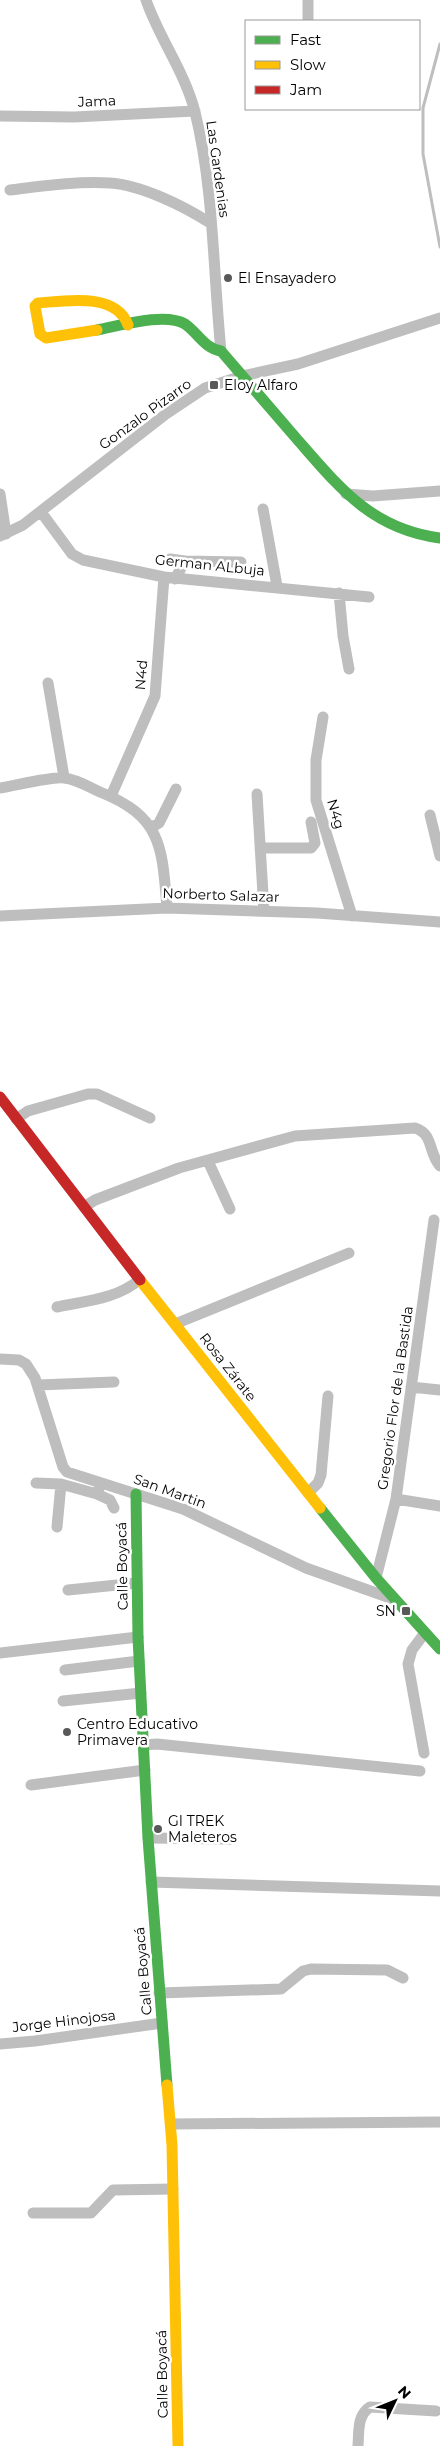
<svg xmlns="http://www.w3.org/2000/svg" width="440" height="2446" font-family="Montserrat,sans-serif">
	<style>
		.lines { fill: none; stroke-linecap: round; stroke-linejoin: round }
		.stream { stroke: #bebebe; stroke-width: 3 }
		.street { stroke: #bebebe; stroke-width: 11 }
		.fast { stroke: #4caf50; stroke-width: 11 }
		.slow { stroke: #ffc107; stroke-width: 11 }
		.jam { stroke: #c62828; stroke-width: 11 }
		.poi-dot { fill: #595959; stroke: #fff; stroke-width: 2 }
		.labels { text-anchor: middle; stroke-width: 5; stroke-linejoin: round; paint-order: stroke }
		.street-label { font-size: 14px; fill: #000; stroke: #fff }
		.poi-label { font-size: 14px; fill: #000; stroke: #fff; text-anchor: start }
	</style>
	<rect width="100%" height="100%" fill="#fff"/>
	<g class="lines">
		<path class="stream" d="M440,44L423,108V154L440,247"/>
		<path class="street" d="M146,0C159,38 185,72 195,112C214,189 213,272 221,351
			M308,0V21
			M0,116L74,117L195,111
			M10,190C43,186 76,181 110,183C141,185 184,206 210,223
			M0,494L6,534
			M346,494L373,496L440,491
			M263,509L277,586
			M41,512L72,554L83,560L164,577L369,597
			M0,536L23,525L166,414L205,388L242,376L298,364L440,318
			M170,559L185,561
			M175,579L185,561L241,562
			M339,593L343,636L349,669
			M48,683L64,777
			M323,717L316,760V800L352,916
			M0,788C14,786 53,776 64,778C76,779 89,787 100,792C163,817 162,848 167,908
			M257,794L264,911
			M111,796L155,696L164,577
			M430,815L440,856
			M152,827L159,823L176,789
			M260,848H311L315,843L311,822
			M0,916L167,908L317,913L440,922
			M16,1119L28,1111L88,1094H97L150,1118
			M208,1161L230,1209
			M84,1207L95,1200L179,1168L295,1136L415,1128C434,1134 428,1153 440,1166
			M57,1307C85,1301 118,1299 140,1279
			M175,1324L349,1253
			M0,1359L19,1360L26,1364L35,1378L63,1467L67,1472L183,1509L306,1568L393,1599
			M38,1385L114,1382
			M411,1387L440,1390
			M36,1483L61,1484
			M308,1493L318,1483L321,1475L328,1396
			M97,1494L110,1500L114,1508
			M396,1499L440,1506
			M57,1527L61,1484L97,1494L101,1483
			M376,1578L396,1499L434,1220
			M68,1590L137,1583
			M0,1653L138,1637
			M65,1670L139,1661
			M63,1701L141,1693
			M144,1745L157,1744L420,1771
			M424,1753L408,1664L412,1650L424,1634
			M31,1785L145,1770
			M148,1838L230,1839
			M151,1882L440,1891
			M159,1993L281,1989L303,1971L311,1969L387,1970L403,1978
			M0,2044L35,2041L162,2023
			M171,2124L440,2122
			M33,2213H91L113,2190L173,2189
			M358,2446C359,2432 357,2415 370,2407L436,2411"/>
		<path class="fast" d="M97,330C119,326 165,312 185,324C198,333 204,348 221,351C246,380 271,409 296,438C339,487 371,529 440,538
			M136,1494L138,1637L148,1838L167,2085
			M320,1508L376,1578L440,1649"/>
		<path class="slow" d="M97,330L46,338L40,334L35,306L38,303C66,301 116,292 128,325
			M140,1280L320,1508
			M167,2085L172,2145L178,2446"/>
		<path class="jam" d="M0,1097L140,1280"/>
	</g>
	<g class="poi-dot">
		<circle cx="228" cy="278" r="5"/>
		<rect x="209" y="380" width="10" height="10" rx="2.5"/>
		<rect x="401" y="1606" width="10" height="10" rx="2.5"/>
		<circle cx="67" cy="1732" r="5"/>
		<circle cx="158" cy="1829" r="5"/>
	</g>
	<g class="labels">
		<g class="street-label">
			<text transform="translate(97 101) rotate(-2)" y="5">Jama</text>
			<text transform="translate(218 169) rotate(82)" y="5">Las Gardenias</text>
			<text transform="translate(145 414) rotate(-36)" y="5">Gonzalo Pizarro</text>
			<text transform="translate(210 565) rotate(6)" y="5">German ALbuja</text>
			<text transform="translate(141 675) rotate(-85)" y="5">N4d</text>
			<text transform="translate(336 814) rotate(74)" y="5">N4g</text>
			<text transform="translate(221 895) rotate(2)" y="5">Norberto Salazar</text>
			<text transform="translate(228 1367) rotate(52)" y="5">Rosa Zárate</text>
			<text transform="translate(395 1398) rotate(-82)" y="5">Gregorio Flor de la Bastida</text>
			<text transform="translate(170 1491) rotate(20)" y="5">San Martin</text>
			<text transform="translate(122 1566) rotate(-91)" y="5">Calle Boyacá</text>
			<text transform="translate(143 1971) rotate(-95)" y="5">Calle Boyacá</text>
			<text transform="translate(64 2021) rotate(-7)" y="5">Jorge Hinojosa</text>
			<text transform="translate(162 2374) rotate(-91)" y="5">Calle Boyacá</text>
		</g>
		<g class="poi-label">
			<text x="238" y="283">El Ensayadero</text>
			<text x="224" y="390">Eloy Alfaro</text>
			<text x="396" y="1616" text-anchor="end">SN</text>
			<text x="77" y="1729">Centro Educativo<tspan x="77" dy="16">Primavera</tspan></text>
			<text x="168" y="1826">GI TREK<tspan x="168" dy="16">Maleteros</tspan></text>
		</g>
	</g>
	<rect x="245" y="20" width="175" height="90" fill="#ffffff" stroke="#999999"/>
	<rect x="255" y="36" width="25" height="8" fill="#4caf50" stroke="#999999"/>
	<text x="290" y="45" font-size="15" fill="#000000">Fast</text>
	<rect x="255" y="61" width="25" height="8" fill="#ffc107" stroke="#999999"/>
	<text x="290" y="70" font-size="15" fill="#000000">Slow</text>
	<rect x="255" y="86" width="25" height="8" fill="#c62828" stroke="#999999"/>
	<text x="290" y="95" font-size="15" fill="#000000">Jam</text>
	<g transform="translate(395 2401) rotate(47)" stroke="#ffffff" stroke-width="4" paint-order="stroke">
	<path d="M0-4L9 19L0 12L-9 19Z" fill="#000000"/>
	<text y="-8" font-size="14" font-weight="bold" text-anchor="middle" fill="#000000">N</text>
	</g>
</svg>
